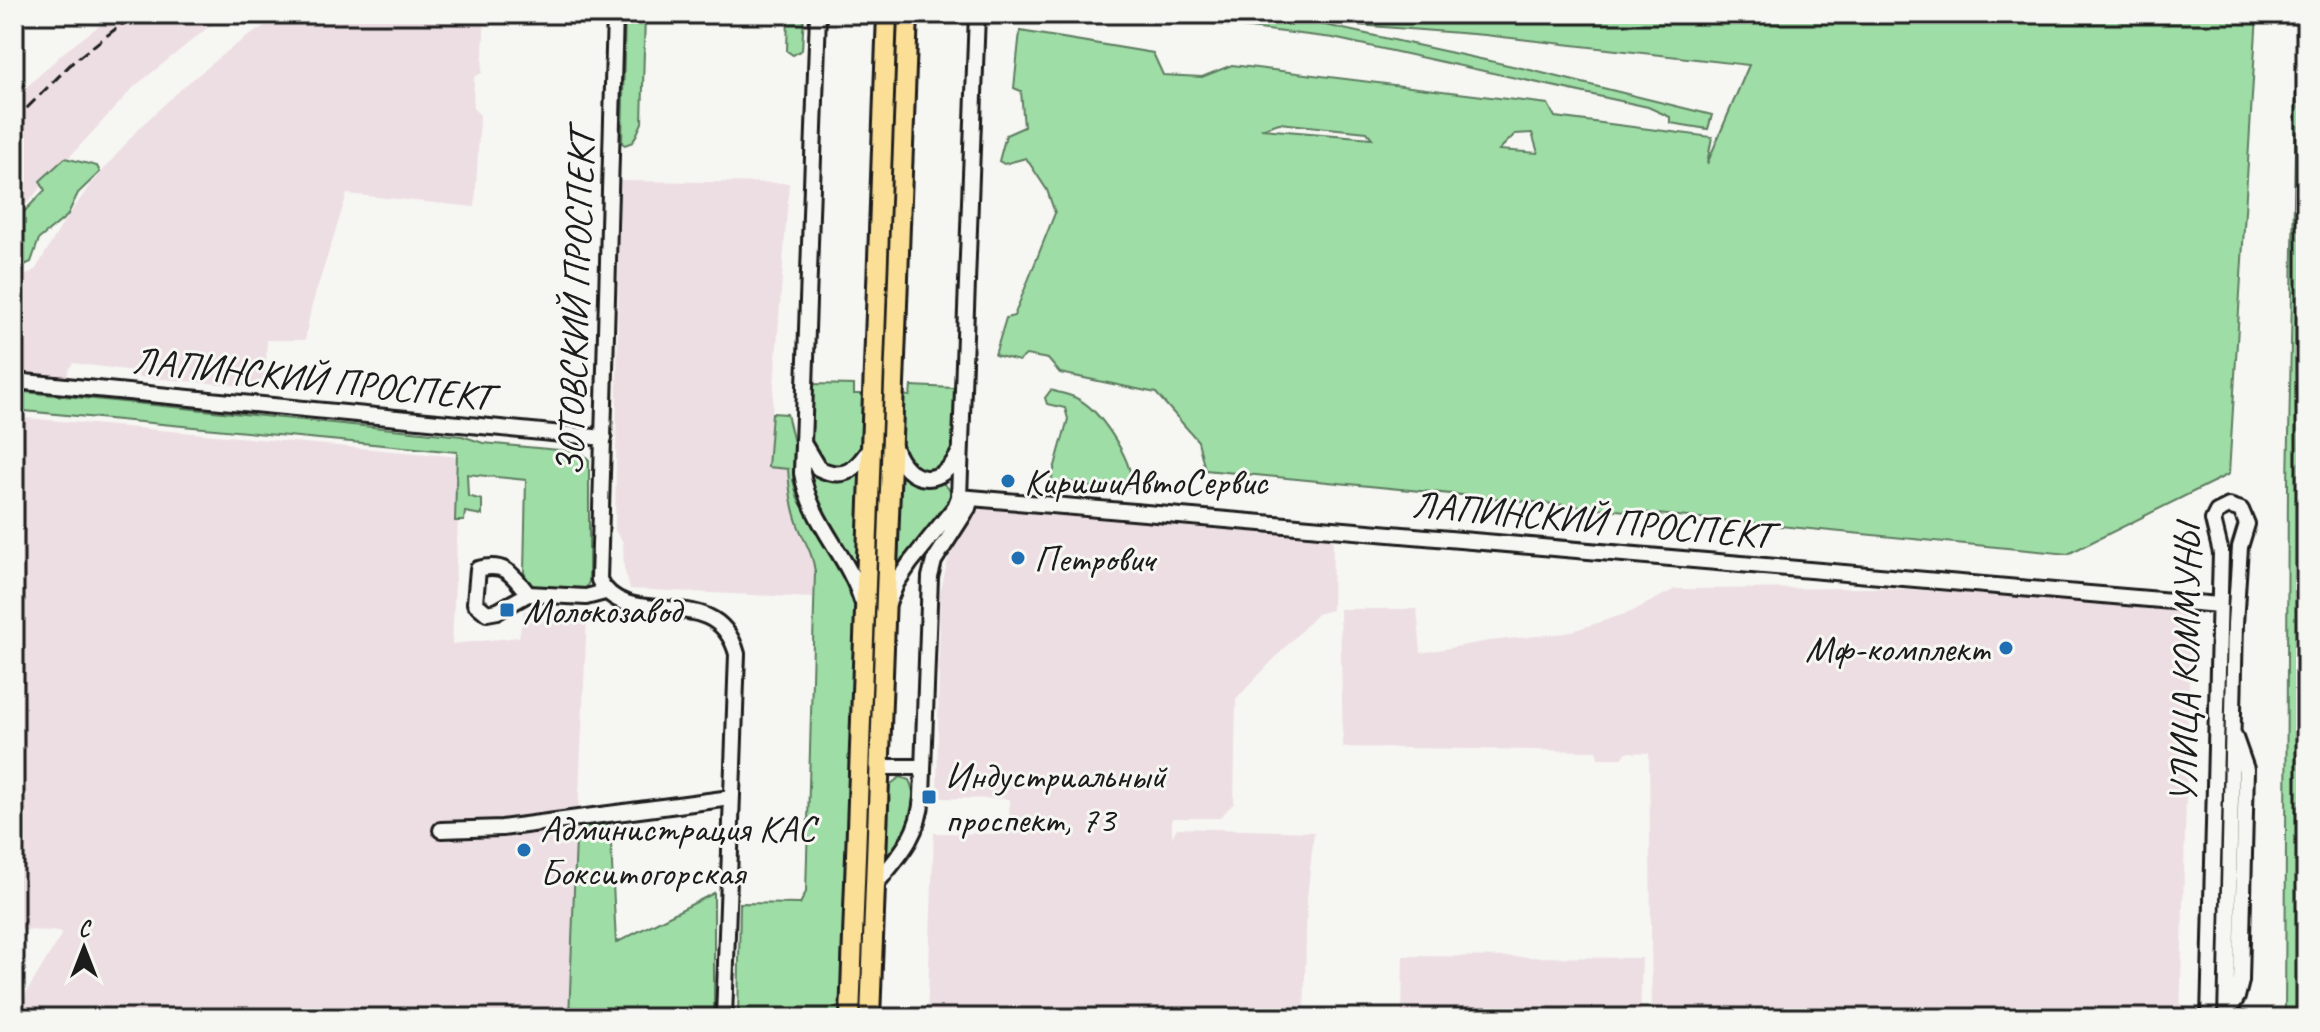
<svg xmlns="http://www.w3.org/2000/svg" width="2320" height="1032" font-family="Caveat,sans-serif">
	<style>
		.built { fill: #eddee3 }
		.green { fill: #9edda5; stroke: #5d7c60; stroke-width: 2; fill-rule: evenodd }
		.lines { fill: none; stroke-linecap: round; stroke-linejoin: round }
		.minor-casing { stroke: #1c1c1c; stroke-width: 20 }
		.major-casing { stroke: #1c1c1c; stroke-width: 24 }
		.minor { stroke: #f6f6f2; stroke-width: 14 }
		.major { stroke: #fbdf96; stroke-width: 18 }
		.rail { stroke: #1c1c1c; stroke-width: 3; stroke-dasharray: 12 6; stroke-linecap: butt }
		.poi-dot { fill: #1f6fb2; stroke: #f6f6f2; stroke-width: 3 }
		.labels { text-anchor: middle; stroke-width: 6; stroke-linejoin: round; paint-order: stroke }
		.street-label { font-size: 38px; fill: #1c1c1c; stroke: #f6f6f2 }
		.poi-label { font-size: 38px; fill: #1c1c1c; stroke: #f6f6f2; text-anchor: start }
	</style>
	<rect width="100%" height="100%" fill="#f6f6f2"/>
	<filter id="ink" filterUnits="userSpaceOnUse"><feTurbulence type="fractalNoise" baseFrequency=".0125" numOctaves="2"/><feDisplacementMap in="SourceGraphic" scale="16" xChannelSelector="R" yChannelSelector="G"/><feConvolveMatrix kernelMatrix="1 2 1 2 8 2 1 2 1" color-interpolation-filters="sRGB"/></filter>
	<g filter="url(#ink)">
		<path class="built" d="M115,14H229L211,25L134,87L14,217V99L63,53Z
			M282,14H485L482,73L474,77L473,108L480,115L475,207L347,194L311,308L305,340H267L265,388L139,377L134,371L73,363L68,370L67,380L14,376V302L26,275L36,269L63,223L89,187L139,128L182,88L234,46Z
			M620,181L789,183L768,467L788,469L790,498L800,529L812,552L815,572L813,598L630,589L624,568L623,542L615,531Z
			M14,417L461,457L452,644L519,637L524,611L587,616L569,1018H21L25,995L63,932L14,929Z
			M999,506L1333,535L1332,610L1317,614L1236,699L1234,803L1219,818H1172V837L1177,828L1314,832L1307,898L1304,1018H927L934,833L1010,834L1009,799L937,798L940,594L948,560L962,532L977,510Z
			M1884,588L2071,600L2191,611L2180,1018H1652L1649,753L1626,752L1623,758H1598L1597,751L1343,747L1340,609H1417L1421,653L1489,641L1566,633L1631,612L1675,589Z
			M1403,956L1642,958L1640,1018H1402Z"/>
		<path class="green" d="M625,14H645L642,123L633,142L625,145L622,143Z
			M788,14H804L802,50L793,55L787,51Z
			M1134,14H2257L2229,474L2068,554L1205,470L1198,441L1156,393L1060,373L1048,359L1026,355L1019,361L995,355L1006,318L1014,316L1055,213L1047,190L1026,158L1004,164L999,161L1006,135L1024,127L1021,91L1014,88L1020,31L1153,53L1163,75L1202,77L1232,65L1548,104L1555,117L1712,137L1707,164L1749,65L1485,35L1307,21L1526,69L1712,115L1708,129L1670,123V117L1648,107L1333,38ZM1279,123L1367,132L1372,138L1261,129ZM1532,133L1538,153L1499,150L1515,134Z
			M2298,14H2306V1018H2285L2288,483Z
			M65,158L97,166L100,172L78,193L67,216L39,239L31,262L14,270V222L45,190L40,181Z
			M812,384L854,385V394H862V449L859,455L845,468H826L810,446Z
			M911,386L954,388C953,407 957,431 952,450C945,481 906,475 901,446C898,430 901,411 902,395L910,396Z
			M1051,390C1059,393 1068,394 1076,398C1100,409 1131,458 1132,484L1125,489H1094L1082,482L1050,484L1068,419L1065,408L1047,404L1045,398Z
			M14,391L462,436L483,443L581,452L589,460V581L587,587L582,590L538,589L527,582L524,572L526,480L467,474L468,496L482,500V515L465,512L464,521H455L457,452L14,410Z
			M772,413L787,414L794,443L793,480L798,499L850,580L858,598L843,1018H738L740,903L800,904L806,892L815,572C812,550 805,544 798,525C791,506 789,489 788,469L768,467Z
			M807,470C826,481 837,483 857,475L861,477L858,564H852L812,504Z
			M902,477L919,483H943L953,493L951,502L902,564L898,565L900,478Z
			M900,777L909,780C923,809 908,833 891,858L887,857L884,854L887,787Z
			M610,824L616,943L714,893V1018H569L576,839L581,827Z"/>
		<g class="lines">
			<g class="minor-casing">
				<path id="minor" d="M595,14L615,18
					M615,14L599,580C628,635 716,578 737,654L724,1018
					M818,14L802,473C810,522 848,555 862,601
					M14,381L604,438
					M803,443L818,468C844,481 856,470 870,448
					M894,447C907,485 942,490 960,451
					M959,497L2219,605
					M528,594C512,574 505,562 478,569L475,603L487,613L498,611L528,594L586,597L605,592
					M888,603L897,582L910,563L955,507L959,497L977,14
					M879,767H922
					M441,830L502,828L731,798
					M875,885C899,856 919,836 922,797L930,577L934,561L968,508L971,498
					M2228,1012L2237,997L2241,981L2246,769L2234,735
					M2209,1018L2221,553L2213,520L2217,512L2229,506L2241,510L2247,524L2240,547L2235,624L2226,1018"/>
			</g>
			<g class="major-casing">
				<path id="major" d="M850,1018L887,14
					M870,1018L908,14"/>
			</g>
			<use href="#minor" class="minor"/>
			<use href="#major" class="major"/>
			<path class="rail" d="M14,121L74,61L135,14"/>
		</g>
	</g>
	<g class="poi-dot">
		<circle cx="1008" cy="481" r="8"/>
		<circle cx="1018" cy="558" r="8"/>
		<rect x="499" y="602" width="16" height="16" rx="4"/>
		<circle cx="2006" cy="648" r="8"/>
		<rect x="921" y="789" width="16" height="16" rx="4"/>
		<circle cx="524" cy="850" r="8"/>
	</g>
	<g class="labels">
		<g class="street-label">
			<text transform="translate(575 303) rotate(-88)" y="13">ЗОТОВСКИЙ ПРОСПЕКТ</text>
			<text transform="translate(312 378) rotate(6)" y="13">ЛАПИНСКИЙ ПРОСПЕКТ</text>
			<text transform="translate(1592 519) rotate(5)" y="13">ЛАПИНСКИЙ ПРОСПЕКТ</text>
			<text transform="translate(2185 664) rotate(-89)" y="13">УЛИЦА КОММУНЫ</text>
		</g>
		<g class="poi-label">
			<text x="1024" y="494">КиришиАвтоСервис</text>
			<text x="1034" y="571">Петрович</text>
			<text x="523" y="623">Молокозавод</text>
			<text x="1990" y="661" text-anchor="end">Мф-комплект</text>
			<text x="945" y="788">Индустриальный<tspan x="945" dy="44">проспект, 73</tspan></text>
			<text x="540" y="841">Администрация КАС<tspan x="540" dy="44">Бокситогорская</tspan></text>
		</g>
	</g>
	<rect width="2320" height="1032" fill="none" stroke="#f6f6f2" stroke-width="48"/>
	<rect x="24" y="24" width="2272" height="984" fill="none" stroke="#1c1c1c" stroke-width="3" filter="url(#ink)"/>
	<g transform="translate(84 948)" stroke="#f6f6f2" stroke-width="6" paint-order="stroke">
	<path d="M0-6L14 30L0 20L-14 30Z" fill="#1c1c1c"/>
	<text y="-12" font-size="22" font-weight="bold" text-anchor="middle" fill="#1c1c1c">С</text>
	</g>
</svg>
